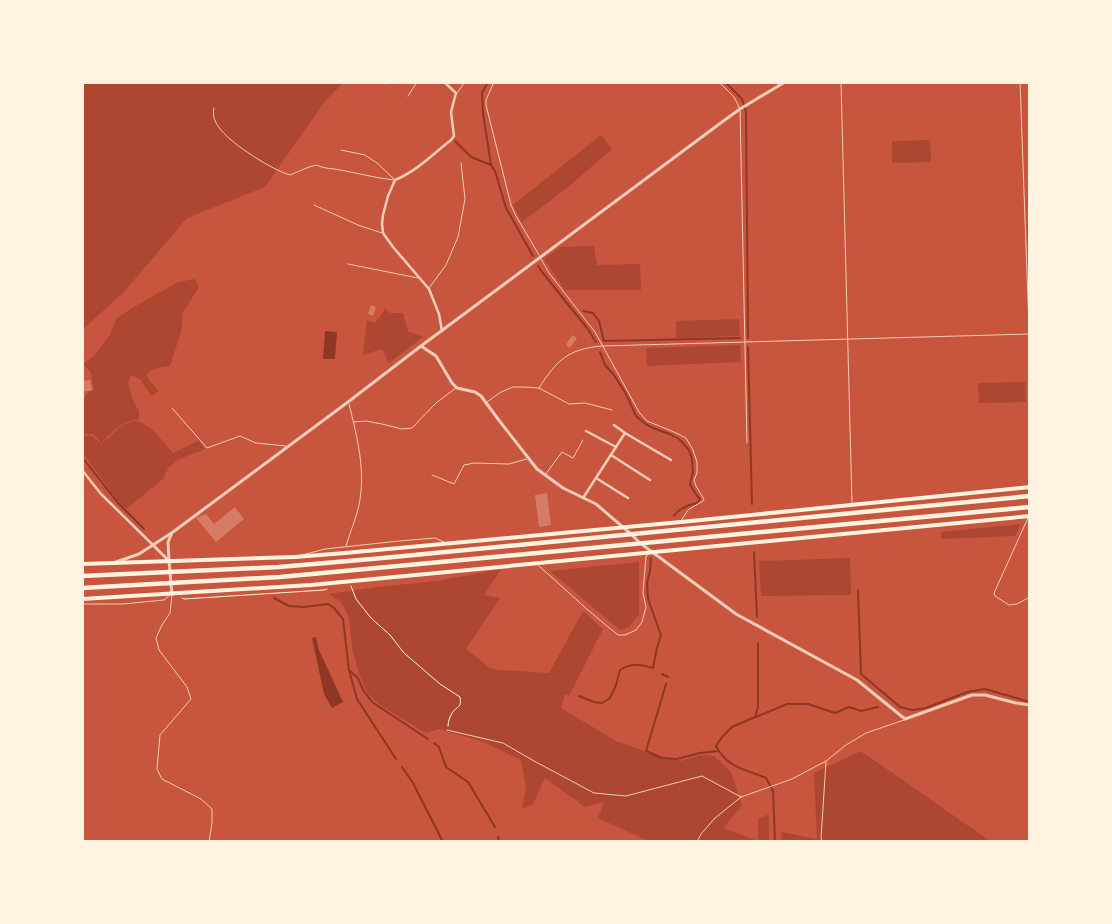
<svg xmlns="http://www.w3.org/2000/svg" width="1112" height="924" font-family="Poppins,sans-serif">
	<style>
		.green { fill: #ae4732 }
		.water { fill: #8f3625 }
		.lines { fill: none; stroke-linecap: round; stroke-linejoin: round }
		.stream { stroke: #8f3625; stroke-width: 2 }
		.building { fill: #d67c66 }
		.path { stroke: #fff3e0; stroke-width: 1 }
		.service { stroke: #f1ccb7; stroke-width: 1 }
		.minor { stroke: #f1ccb7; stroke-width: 2.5 }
		.tertiary { stroke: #f1ccb7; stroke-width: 3 }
		.primary { stroke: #fff3e0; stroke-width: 4 }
		.trunk { stroke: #fff3e0; stroke-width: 4.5 }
	</style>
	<rect width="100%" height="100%" fill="#c8553d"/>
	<path class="green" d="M83,83H343L325,101L265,187L187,218L123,293L83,329Z
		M601,135L612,149L567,188L522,222L513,205Z
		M930,140L931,162L892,163V141Z
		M594,246L597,265L640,264L641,290H565L544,259L560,247Z
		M195,279L199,287L183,312L181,332L170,366C162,367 151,367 147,375L149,380L159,391L151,396L141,380L131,375L128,383L133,401L139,411V420C124,419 111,433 101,443L93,434H83V400L88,392L94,390L91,373L83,364L95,355L109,336L117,318L132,308L178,282Z
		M385,308L390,313H403L408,331L423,337L389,363L382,349L363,355L367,320L375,323L378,318L379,319Z
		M739,319L740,336L676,338V321Z
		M740,345L741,362L647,366L646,348Z
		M1025,382L1026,402L979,403L978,383Z
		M135,421C150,423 164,443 173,453L198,441L205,449L180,459L169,467L163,479L126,509L117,500L83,453V435L92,436L101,444L123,425Z
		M1021,524L1015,536L941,539V532Z
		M850,558L851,595L761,596L759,561Z
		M639,562V614L629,627L620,630L550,571Z
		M501,569L484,595L500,598L466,649L490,668L498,670L549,673L583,611L603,629L569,696L565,694L561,708L616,741L660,757L681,761L701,755L714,756L731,772L742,806L723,828L758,841V819L769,814V841L710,842L706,840L702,842L648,841L598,818L604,802L585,807L545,778L533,804L522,809L526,787L521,760L483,742L439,729L426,733L380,705L367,693L358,671L352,647L349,617L341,602L328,594L377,587L437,581Z
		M861,751L990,841L782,842L781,832L817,839L814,773Z"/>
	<path class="water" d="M325,331L337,332L335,359H323Z
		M316,637L319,650L343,702L332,708L324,694L312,638Z"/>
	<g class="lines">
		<path class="stream" d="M488,82L482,93L483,113L491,165
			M725,82L742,99L746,112L748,338
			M455,141L471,157L491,165L495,171L506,208L533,256
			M538,266L542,272L587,328L596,342
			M583,311L593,313L599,321L604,341L740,338
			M748,347L752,504
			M600,352L605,365L614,375L626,394L636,416L647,425L658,430L670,434L679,439L689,450L692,459L693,472L690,484L695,493L700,499L697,503C688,505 679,508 674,516
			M82,457L118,503L144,529
			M754,552L757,617
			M858,590L861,674L900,707L912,710L926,708L967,692L985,689L1030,702
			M274,598L289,606L304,607L328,604L334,608L343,619L349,670L357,699L396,759
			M758,643V707L755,717L732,727L722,737L716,746C727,768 745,769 766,778L773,791L775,842
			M349,670L358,678L363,690L372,702L428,739
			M662,674L668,677
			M666,684L646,751L662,758L677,759L700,753L718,751
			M579,696L594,702L602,703L610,698L616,685L620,670C632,662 640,665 653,668L657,648L661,635L648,599L647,583L650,571L651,558
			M756,717L787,704H808L835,713L849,707L861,711L878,707
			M434,743L439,747L446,767L468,782L495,827
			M402,767L413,783L443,842
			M498,837L499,842"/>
	</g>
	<path class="building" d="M371,305L376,307L373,316L368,314Z
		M572,335L577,338L570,348L566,345Z
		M90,380L92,390L82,392V381Z
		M547,493L551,525L539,527L535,495Z
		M235,507L244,519L216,542L196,518L206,514L214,524Z"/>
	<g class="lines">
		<path class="path" d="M351,586L356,599L371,618L390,635L404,653L440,684L460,697C462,708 457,706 452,713C450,717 448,721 448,726
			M182,598L184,599L324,590L327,589"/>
		<path class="service" d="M494,82L486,100V105L511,205L516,216L539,255
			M719,82L734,97L740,109L747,443
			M841,82L852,503
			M1020,82L1030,355
			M385,84L386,82
			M457,93L465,82
			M408,96L417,82
			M214,108C212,116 215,123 221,130C232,144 272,170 290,175L309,167L317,165C324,169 332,168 340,170C358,173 375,178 394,180
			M341,150L365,155L377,163L394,179
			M314,205L358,225L382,233
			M541,259L549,273L595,332L639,412L647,421L674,432L686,438L693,450L697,462V473L694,480L696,486L704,499L703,501L688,510L681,521
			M348,264L418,278
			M429,288L446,265L458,237L465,199L461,163
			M539,388C557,360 568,349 602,346L1030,334
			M487,402L501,392L513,387H524L539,388L569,404L585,403L612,410
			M172,408L207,448L240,436L256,443L286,446
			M354,422L366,421L382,424L402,429L412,428L436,403L456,388
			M432,475L454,484L464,465L474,463L509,464L527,459
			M545,475L562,452L573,458L583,440
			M1028,518L994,593L995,596L1009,605L1017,604L1026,599L1030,598
			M346,546C350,532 356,519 359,505C366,471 357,436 349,404
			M302,555L325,549L399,541L435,538L444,542
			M538,565L589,611L618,635H625L636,630L642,622L646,607L643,593L646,556L649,554
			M172,595L170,613L162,625L156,638L159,650L187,687L191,699L160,735L157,769L162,779L201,799L212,809V823L209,842
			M82,604H123L164,600L171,594
			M447,730L503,743L534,761L594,793L626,796L702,776L741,797
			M697,842L701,834L715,818L741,797L792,779L826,761L846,745L866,733L904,720
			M822,842L821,838L826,762"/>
		<path class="minor" d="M442,331L439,314L429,289L393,247L383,233L382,224L383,215L388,196L395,180C417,171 433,154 451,140L454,136L451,112L456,93L444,82
			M586,431L616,447
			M625,433L671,460
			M611,455L650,480
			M82,470L101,494L153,545
			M596,478L628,498
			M583,498L625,433L614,425"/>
		<path class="tertiary" d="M421,346L436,356L452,383L457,388L475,392L481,396L498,419L537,469L563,488L596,504L631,534L640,543L736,614L857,680L905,719L972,695H985L1016,703L1030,705
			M153,545L169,561L172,594
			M169,560L168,542L172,533
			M116,562L139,554L173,532L348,402L421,346L722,122L740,109L785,82"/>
		<path class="primary" d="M82,564L295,557L345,553L681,522L1030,487
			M82,599L311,585L1030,516"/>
		<path class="trunk" d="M82,576L279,567L383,558L1030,496
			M82,588L280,577L1030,507"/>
	</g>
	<rect width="1112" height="924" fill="none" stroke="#fff3e0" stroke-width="168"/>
</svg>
